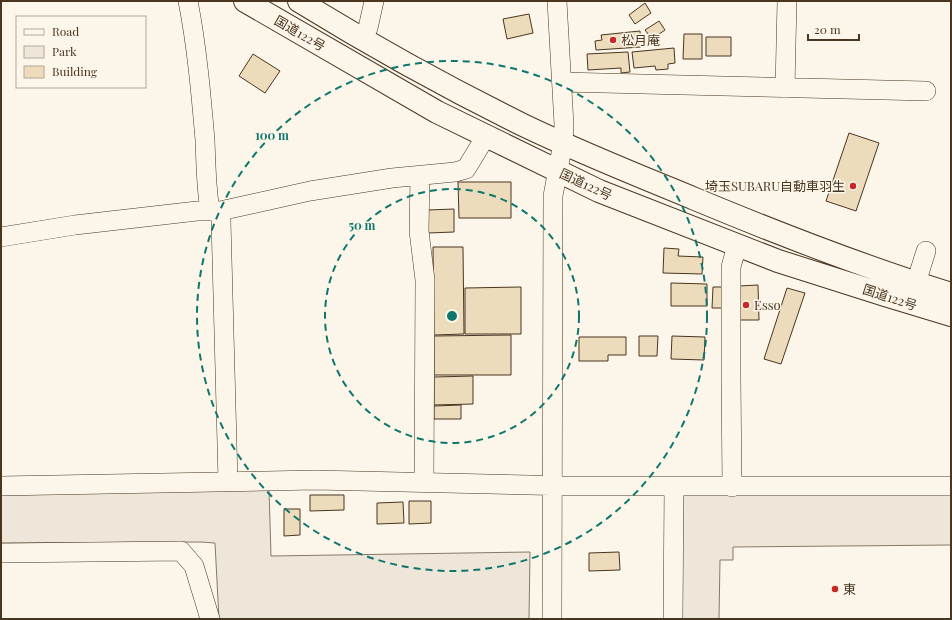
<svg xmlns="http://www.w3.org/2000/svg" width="952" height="620" font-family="'Playfair Display','Noto Sans JP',serif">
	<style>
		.green { fill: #ede6d9; stroke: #887966 }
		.building { fill: #ecdcbc; stroke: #4a3520 }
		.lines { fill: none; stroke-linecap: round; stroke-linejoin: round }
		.minor-casing { stroke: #4a3520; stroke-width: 20 }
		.highway-casing { stroke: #4a3520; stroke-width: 24 }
		.minor { stroke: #fbf6e9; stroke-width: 19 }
		.highway { stroke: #fbf6e9; stroke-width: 22 }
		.ring { fill: none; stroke: #0f766e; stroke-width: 2; stroke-dasharray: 7 5 }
		.poi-dot { fill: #c62828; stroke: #fbf6e9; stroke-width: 1.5 }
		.labels { text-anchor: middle; stroke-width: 3; stroke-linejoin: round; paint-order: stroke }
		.street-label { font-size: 13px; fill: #4a3520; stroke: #fbf6e9 }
		.poi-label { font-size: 13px; fill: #4a3520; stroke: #fbf6e9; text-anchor: start }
		.centre { fill: #0f766e; stroke: #fbf6e9; stroke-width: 2 }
		.ring-label { font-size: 12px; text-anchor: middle; font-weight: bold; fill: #0f766e; stroke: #fbf6e9; stroke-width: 3; stroke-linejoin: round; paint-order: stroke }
	</style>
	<rect width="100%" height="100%" fill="#fbf6e9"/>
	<path class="green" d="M269,489L271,556L530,552L529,619H219L215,543L201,542L1,543V495Z
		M678,493H951V545L733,547V560H720L719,619H679Z"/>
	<path class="building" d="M645,3L651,13L635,24L629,15Z
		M529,14L533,33L507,39L503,19Z
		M659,21L665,30L652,39L645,30Z
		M640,31L641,47L596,50L595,41L602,40L601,35Z
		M684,34H702V59H683Z
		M706,37H731V56H706Z
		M674,48L675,63L668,64V69L656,70L655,66L634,68L632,52Z
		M628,52L630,72L621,73V68L588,70L587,54Z
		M253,54L280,71L265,93L239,76Z
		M849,133L879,143L856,211L826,201Z
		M458,182H511V218H459Z
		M454,209V232L428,233V210Z
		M433,247H463L464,334L434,335Z
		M664,248L679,249L678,256L703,257L702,274L663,273Z
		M671,283L707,284V306H671Z
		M758,285L759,320H740L739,286Z
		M521,287V334H465V288Z
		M713,287H726L725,308H712Z
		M787,288L805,293L781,364L764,359Z
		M511,335V375H434V336Z
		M639,336H658L657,356H639Z
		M672,336L705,337L704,360L671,359Z
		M579,337H626V355H608V361H579Z
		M473,376V404L434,405V377Z
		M461,405V419H434V406Z
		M310,495H344V510L310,511Z
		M409,501H431V523L409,524Z
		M403,502L404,523L377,524V503Z
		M284,509H300V535L284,536Z
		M619,552L620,570L589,571V553Z"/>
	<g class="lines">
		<g class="minor-casing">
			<path id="minor" d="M188,1C197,47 201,94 205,140C206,164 206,187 210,210
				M362,39L368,28L374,1
				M562,82L926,91
				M785,88L787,1
				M420,175L419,231L425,280L424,482
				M220,211L221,221L228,481
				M1,237L75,225L197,211H220L310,191L392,178L455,172L466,169L486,136
				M916,283L926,251
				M1,486L315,480L572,486H951
				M732,487L731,378V267L737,245
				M1,553L181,551L194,566L210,619
				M552,619L553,196L563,143L564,125L557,1
				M673,619L674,487"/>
		</g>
		<g class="highway-casing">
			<path id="highway" d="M245,1L437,112L599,191L778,261L885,295L951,315
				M299,1C372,46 446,87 523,125C579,152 637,175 695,199C779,234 864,267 951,294"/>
		</g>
		<use href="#minor" class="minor"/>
		<use href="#highway" class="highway"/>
	</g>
	<g class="ring">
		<circle cx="452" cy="316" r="127"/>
		<circle cx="452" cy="316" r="255"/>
	</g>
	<g class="poi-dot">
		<circle cx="613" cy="40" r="4"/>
		<circle cx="853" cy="186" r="4"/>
		<circle cx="746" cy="305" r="4"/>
		<circle cx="835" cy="589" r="4"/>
	</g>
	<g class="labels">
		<g class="street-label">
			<text transform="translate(300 33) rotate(30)" y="5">国道122号</text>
			<text transform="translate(586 184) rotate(25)" y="5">国道122号</text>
			<text transform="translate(890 297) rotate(18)" y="5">国道122号</text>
		</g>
		<g class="poi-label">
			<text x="621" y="45">松月庵</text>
			<text x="845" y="191" text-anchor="end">埼玉SUBARU自動車羽生</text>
			<text x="754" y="310">Esso</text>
			<text x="843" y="594">東</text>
		</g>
	</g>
	<circle cx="452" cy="316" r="6" class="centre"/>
	<g class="ring-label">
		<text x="272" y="140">100 m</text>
		<text x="362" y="230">50 m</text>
	</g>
	<rect width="952" height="620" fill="none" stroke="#4a3520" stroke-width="4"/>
	<rect x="16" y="16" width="130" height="72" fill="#fbf6e9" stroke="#b4a999"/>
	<rect x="24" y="29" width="20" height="6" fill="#fbf6e9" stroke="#b4a999"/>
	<text x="52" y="36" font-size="12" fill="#4a3520">Road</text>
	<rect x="24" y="46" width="20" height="12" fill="#ede6d9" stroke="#b4a999"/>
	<text x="52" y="56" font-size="12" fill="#4a3520">Park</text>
	<rect x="24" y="66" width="20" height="12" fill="#ecdcbc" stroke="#b4a999"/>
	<text x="52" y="76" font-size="12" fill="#4a3520">Building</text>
	<path d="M808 34v6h51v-6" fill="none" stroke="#4a3520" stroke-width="2"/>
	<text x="814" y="34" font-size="12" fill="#4a3520" stroke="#fbf6e9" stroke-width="3" paint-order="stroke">20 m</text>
</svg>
